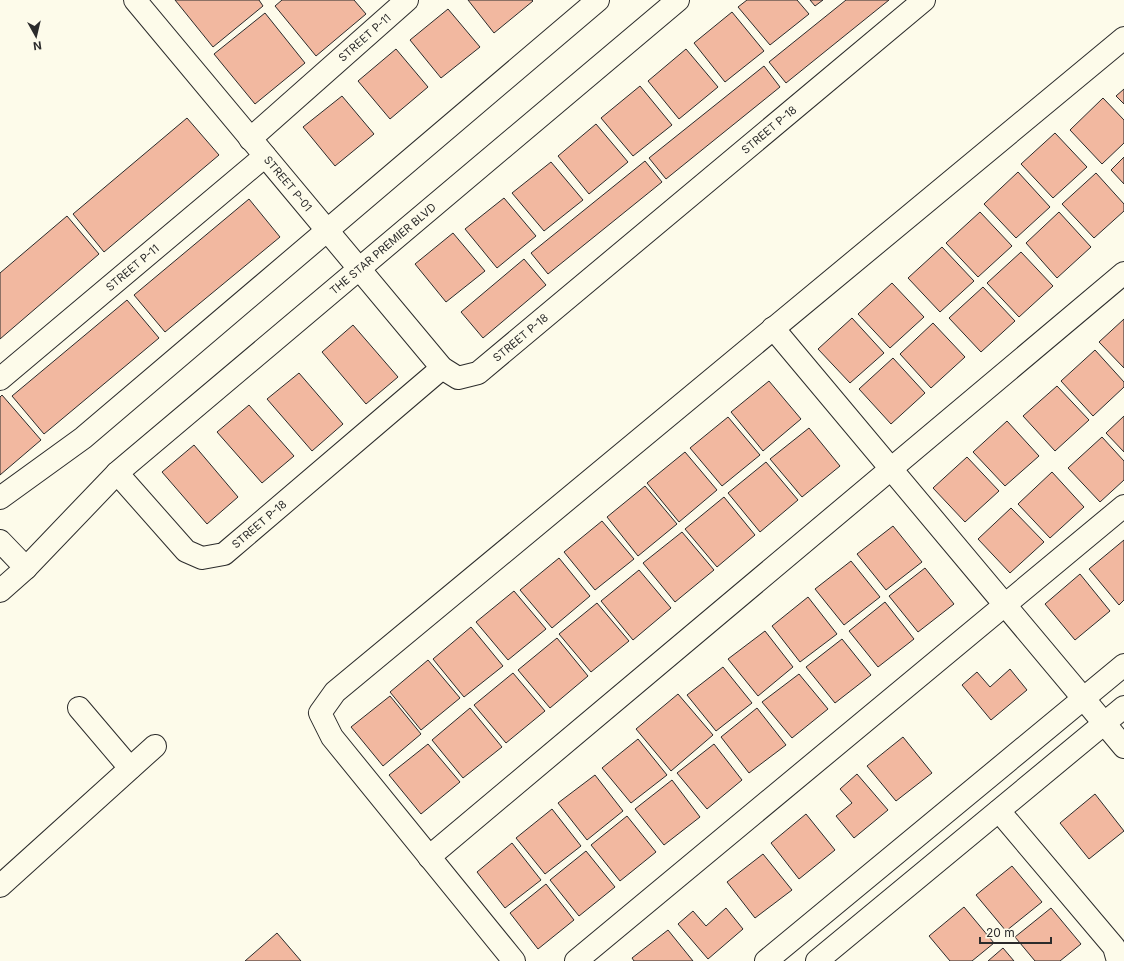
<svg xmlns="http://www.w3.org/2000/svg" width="1124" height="961" font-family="Inter,sans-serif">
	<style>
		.building { fill: #f2b8a0; stroke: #2b2b2b }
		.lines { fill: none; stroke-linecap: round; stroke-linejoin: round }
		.minor-casing { stroke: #2b2b2b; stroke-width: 24 }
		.minor { stroke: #fdfbea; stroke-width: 22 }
		.labels { text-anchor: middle; stroke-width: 3; stroke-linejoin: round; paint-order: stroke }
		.street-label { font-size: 11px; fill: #2b2b2b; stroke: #fdfbea }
	</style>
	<rect width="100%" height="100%" fill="#fdfbea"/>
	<path class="building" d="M175,0H259L263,6L213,47Z
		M282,0H354L366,14L316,56L275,6Z
		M468,0H532L533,1L494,33Z
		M747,0H797L809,14L770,45L738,7Z
		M810,0H823L815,6Z
		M846,0H889L786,83L769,62Z
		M448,9L480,47L441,78L410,40Z
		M732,12L764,51L725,82L694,43Z
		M265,13L305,63L255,104L214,54Z
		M396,49L428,87L390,119L358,81Z
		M686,49L718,87L679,119L648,81Z
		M764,66L780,87L666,179L649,158Z
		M640,86L672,125L633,156L601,118Z
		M1124,89V104L1116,96Z
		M342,96L374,134L335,166L303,127Z
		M1103,98L1124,120V143L1102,164L1070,130Z
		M187,118L219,155L104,252L73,214Z
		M596,124L628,162L589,194L558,156Z
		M1055,133L1087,167L1053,198L1021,164Z
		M1124,157V184L1111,170Z
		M645,161L662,182L548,274L531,253Z
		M551,162L583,200L544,231L512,193Z
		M1018,172L1050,207L1016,238L984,204Z
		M1096,173L1124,204V211L1094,238L1062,204Z
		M504,198L536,236L497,268L465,229Z
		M249,199L280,237L165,332L134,295Z
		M980,212L1012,246L978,277L946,243Z
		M1059,212L1091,247L1057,278L1026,243Z
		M67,216L99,254L0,339V273Z
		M453,233L485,271L446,302L415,264Z
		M942,247L974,281L940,312L908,278Z
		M1021,252L1053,286L1019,317L987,283Z
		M524,259L546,285L483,338L461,312Z
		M892,283L924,317L890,348L858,314Z
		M983,287L1015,321L981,352L949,318Z
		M127,300L159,338L44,434L12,396Z
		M852,318L884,353L850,383L818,349Z
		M1124,319V368L1099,342Z
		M933,323L965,357L931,388L900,354Z
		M353,325L398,377L366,404L322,352Z
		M1095,350L1124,382V387L1093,416L1061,381Z
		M893,358L925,393L891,424L859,389Z
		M299,373L343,424L312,451L267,399Z
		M769,381L801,419L763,451L731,412Z
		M1057,386L1089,420L1055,451L1023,416Z
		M2,395L41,440L0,475V397Z
		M249,405L294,456L262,483L217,432Z
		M1124,416V452L1106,433Z
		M728,417L760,455L722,486L690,448Z
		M1007,421L1039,456L1005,486L973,452Z
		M809,428L840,466L802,497L770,459Z
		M1102,437L1124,461V480L1100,502L1068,468Z
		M194,445L238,497L207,524L162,472Z
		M685,452L717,490L679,522L647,483Z
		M967,457L999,491L965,522L933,488Z
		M766,462L798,500L760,532L728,493Z
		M1052,472L1084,507L1050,538L1018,504Z
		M645,486L677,524L638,556L607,517Z
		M724,497L755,535L717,567L685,529Z
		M1011,508L1044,542L1010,573L978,539Z
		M602,521L634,559L595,590L564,552Z
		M893,526L922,562L886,590L857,554Z
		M682,532L714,570L675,602L643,563Z
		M1124,540V600L1119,605L1089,569Z
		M559,558L590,596L552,628L520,590Z
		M851,561L880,597L844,625L815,589Z
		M925,568L954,604L918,632L889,596Z
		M639,570L671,608L633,640L601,601Z
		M1080,574L1110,611L1075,640L1045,604Z
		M514,591L546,629L508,660L476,622Z
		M808,597L837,634L800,662L772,626Z
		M885,602L914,639L878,667L849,631Z
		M597,603L629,641L591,672L559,634Z
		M471,627L503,666L464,697L433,659Z
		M765,631L793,667L758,696L728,659Z
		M557,638L588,676L550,708L518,670Z
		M842,639L871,675L835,703L806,667Z
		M428,660L460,698L421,730L390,692Z
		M723,667L752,703L716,731L687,695Z
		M1010,669L1027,690L991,720L962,685L977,672L990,687Z
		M513,673L545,711L506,743L474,705Z
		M799,674L828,709L792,738L762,702Z
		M678,694L713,735L671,771L636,729Z
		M390,696L421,734L383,766L351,727Z
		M470,708L502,747L463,778L432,740Z
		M757,708L786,745L749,773L721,737Z
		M903,737L932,773L896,801L867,766Z
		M638,739L667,775L631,803L602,768Z
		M428,744L460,782L421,814L389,775Z
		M714,744L742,780L707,809L677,773Z
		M857,774L888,810L854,838L836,816L852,803L840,789Z
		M595,775L623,811L587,840L558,803Z
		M672,780L700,817L664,845L635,809Z
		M1095,794L1124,831L1089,859L1060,823Z
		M552,809L581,846L545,874L516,838Z
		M806,814L835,850L799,879L771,843Z
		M627,816L656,852L620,881L591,845Z
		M512,843L541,880L505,908L477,872Z
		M586,851L615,887L579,916L550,880Z
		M763,854L792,890L755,918L727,882Z
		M1012,866L1042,902L1006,931L976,895Z
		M546,884L574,920L538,949L510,913Z
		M964,907L994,943L972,961H950L929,936Z
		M726,908L743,929L708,959L678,924L693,911L706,926Z
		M1051,908L1081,944L1060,961H1035L1015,937Z
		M668,930L693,961H634L632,958Z
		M277,933L301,961H245Z
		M1003,948L1014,961H988Z"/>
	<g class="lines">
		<g class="minor-casing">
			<g id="minor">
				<path id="s1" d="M135,0L442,368L458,378L478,373L924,0"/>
				<path id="s2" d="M250,139L407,0"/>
				<path d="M773,328L1124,747"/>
				<path id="s3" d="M0,379L265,156"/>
				<path id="s4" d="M117,473L186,551L202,558L224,554L442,368"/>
				<path d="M0,498L83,438L598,0"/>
				<path d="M0,541L26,568"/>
				<path id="s5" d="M0,591L26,568L117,473L678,0"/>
				<path d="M79,708L130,768"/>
				<path d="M999,811L1114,947L1118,961"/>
				<path d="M429,857L1124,273"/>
				<path d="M0,886L155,746"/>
				<path d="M514,961L332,737L320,713L335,692L1124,38"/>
				<path d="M576,961L1124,506"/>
				<path d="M766,961L1124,665"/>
				<path d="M817,961L1124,707"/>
			</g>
		</g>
		<use href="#minor" class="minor"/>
	</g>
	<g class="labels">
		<g class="street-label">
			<text dy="4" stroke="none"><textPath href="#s2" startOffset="153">STREET P-11</textPath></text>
			<text dy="4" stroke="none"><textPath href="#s1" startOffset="898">STREET P-18</textPath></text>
			<text dy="4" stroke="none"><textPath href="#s1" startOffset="239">STREET P-01</textPath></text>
			<text dy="4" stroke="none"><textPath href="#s5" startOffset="514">THE STAR PREMIER BLVD</textPath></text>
			<text dy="4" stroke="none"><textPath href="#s3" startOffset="173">STREET P-11</textPath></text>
			<text dy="4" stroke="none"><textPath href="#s1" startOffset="574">STREET P-18</textPath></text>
			<text dy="4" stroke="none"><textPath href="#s4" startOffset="190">STREET P-18</textPath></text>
		</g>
	</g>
	<g transform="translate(36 36) rotate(172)" stroke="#fdfbea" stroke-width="3" paint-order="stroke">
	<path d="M0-3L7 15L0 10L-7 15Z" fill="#2b2b2b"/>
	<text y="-6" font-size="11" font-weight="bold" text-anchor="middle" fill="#2b2b2b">N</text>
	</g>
	<path d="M980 937v6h71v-6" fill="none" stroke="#2b2b2b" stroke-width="2"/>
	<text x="986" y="937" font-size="12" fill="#2b2b2b" stroke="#fdfbea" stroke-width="3" paint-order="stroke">20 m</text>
</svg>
